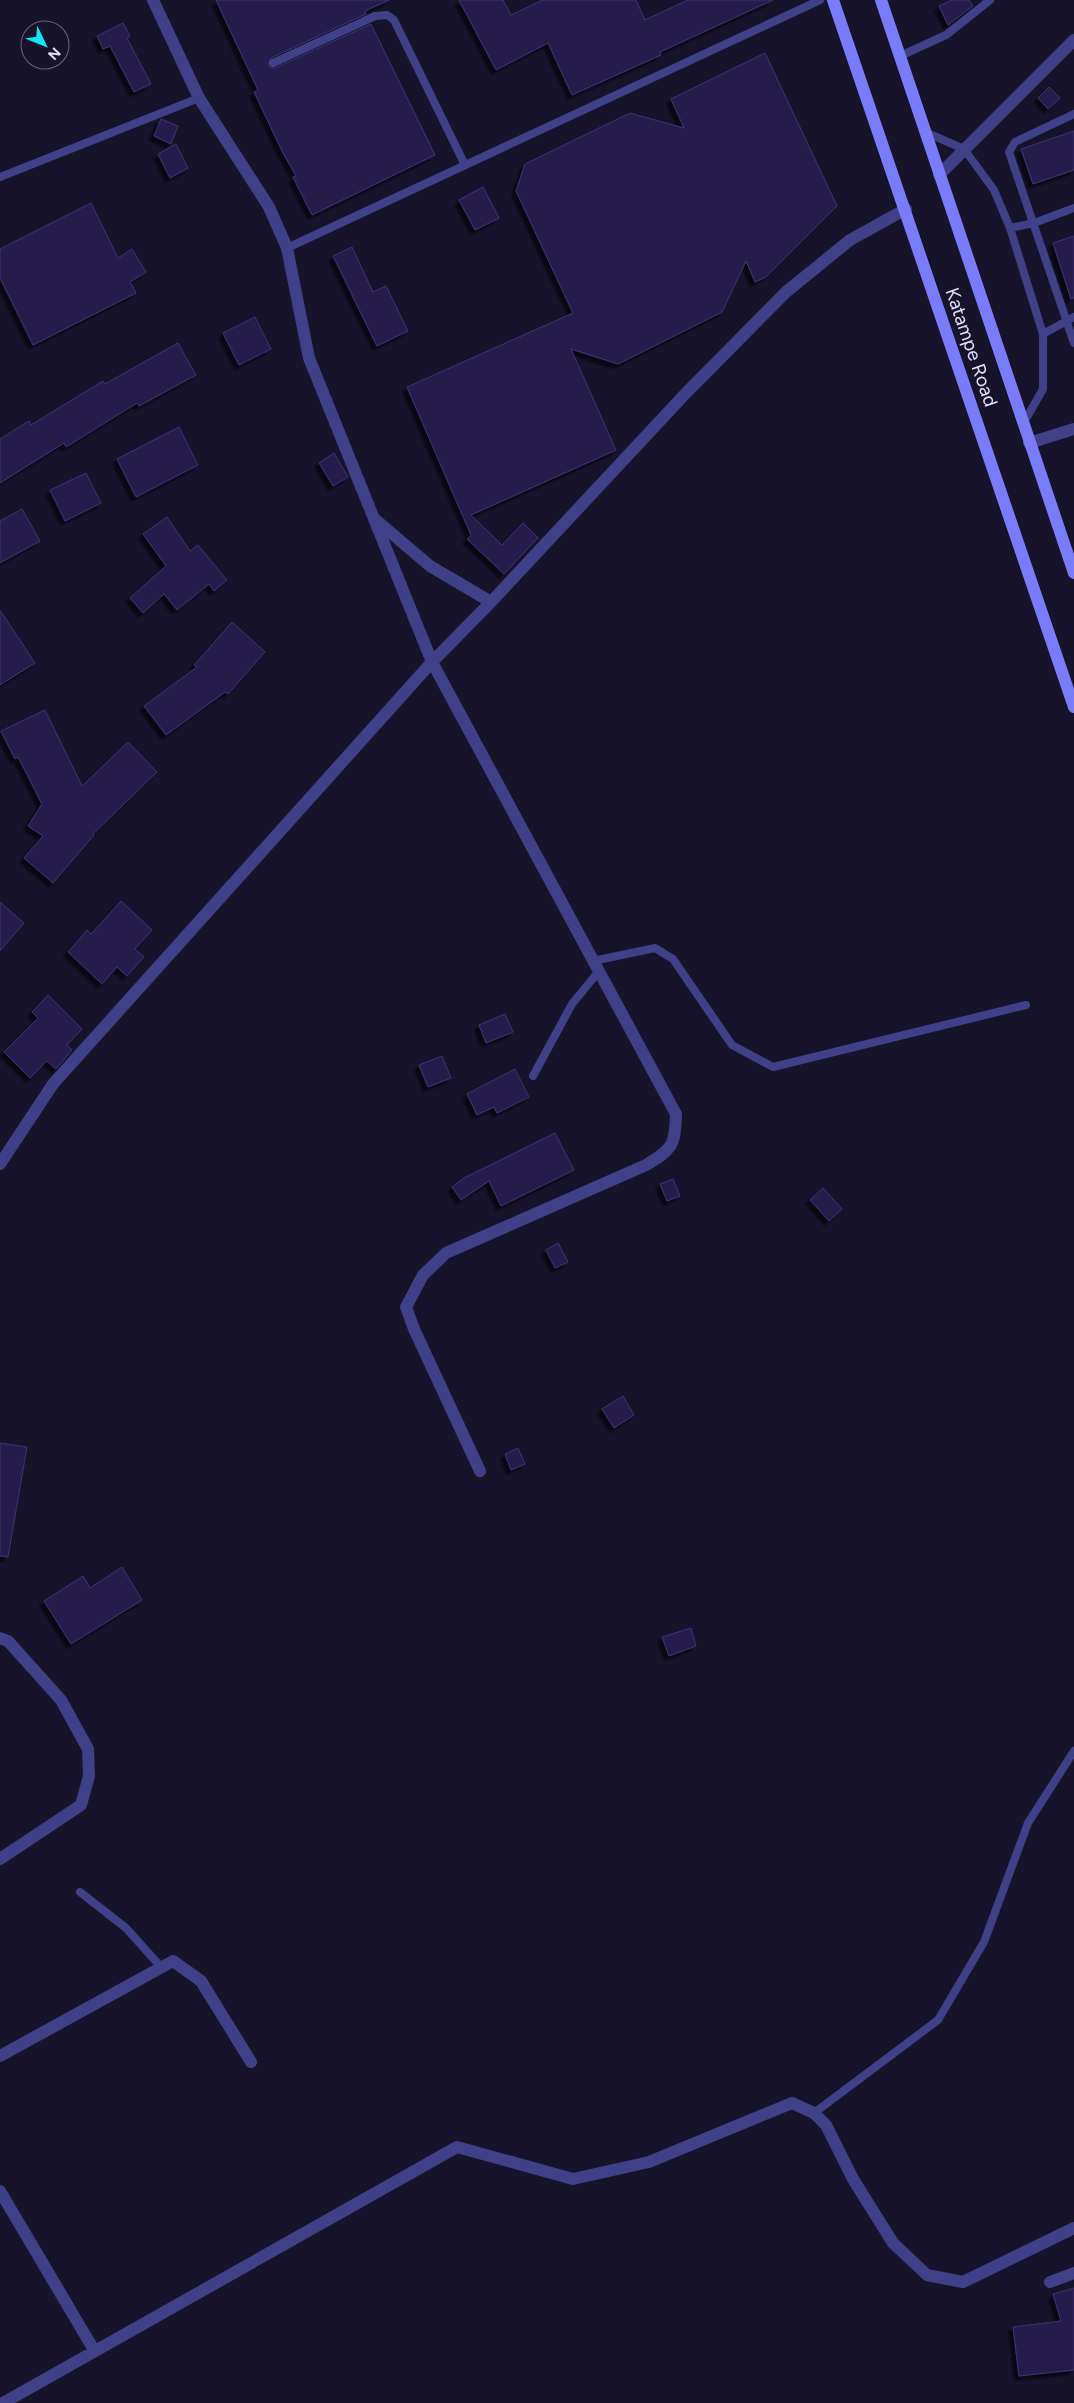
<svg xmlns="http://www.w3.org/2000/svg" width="1074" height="2403" font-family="Figtree,sans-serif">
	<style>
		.building { fill: #271f4c; stroke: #3e3376; filter: url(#shadow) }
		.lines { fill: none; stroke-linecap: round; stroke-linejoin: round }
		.lane { stroke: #404088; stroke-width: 8 }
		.street { stroke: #404088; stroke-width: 12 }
		.secondary { stroke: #7a7bf9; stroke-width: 12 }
		.labels { text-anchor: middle; stroke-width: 4.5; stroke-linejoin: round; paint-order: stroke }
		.street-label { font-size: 19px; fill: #e1defe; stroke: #16132b }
	</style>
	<defs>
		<filter id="shadow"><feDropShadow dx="-4.5" dy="4.5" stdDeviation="1" flood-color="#0009"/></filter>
	</defs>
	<rect width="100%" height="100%" fill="#16132b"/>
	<path class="building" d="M216,0H389L365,11L366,14L271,58L268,65L270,68H275L371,24L435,155L312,215L293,177L296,176L283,153L254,92L258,90Z
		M459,0H503L511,15L543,0H636L645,20L688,0H773L660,52L661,55L572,95L548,43L496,70Z
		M952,0H969L973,6L948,25L939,6Z
		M123,23L130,36L127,38L151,84L134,92L110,46L103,49L97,36Z
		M765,53L837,206L766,277L755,282L746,261L722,312L618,364L571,349L616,450L471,515L502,545L523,523L538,538L504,574L467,539L471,535L407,387L573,313L516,191L525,164L630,113L684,128L671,99Z
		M1049,87L1060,98L1048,109L1038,98Z
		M161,119L178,126L171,144L154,136Z
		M1074,131V170L1033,184L1021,149Z
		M176,144L188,168L170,178L158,154Z
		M483,187L499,218L475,230L459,200Z
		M91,203L118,258L132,249L146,272L130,282L136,293L33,345L0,278V249Z
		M1074,236V298L1071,299L1053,243Z
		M352,247L373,292L386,286L408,331L377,346L333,256Z
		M255,317L271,349L239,365L223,333Z
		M178,343L196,375L139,406L137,403L66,447L64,443L0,483V439L29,421L31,425L103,381L105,384Z
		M179,427L198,465L136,497L117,459Z
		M334,453L348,477L333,486L319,463Z
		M86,473L101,503L65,521L50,490Z
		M22,509L40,541L0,563V521Z
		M167,517L190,551L198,545L227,580L214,591L209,584L177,610L164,594L143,613L130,598L166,566L143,534Z
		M0,610L35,663L0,685Z
		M232,622L265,652L228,694L225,692L166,735L144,706L197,667L194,665Z
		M45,710L82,786L128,742L157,772L93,834L94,835L53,883L24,858L43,836L28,826L42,804L18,757L15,759L1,731Z
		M121,901L152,930L135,949L144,957L127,976L117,967L102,984L68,952L87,930L91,934Z
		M0,902L24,923L0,951Z
		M48,995L82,1029L67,1045L72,1050L56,1069L47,1061L30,1078L4,1052L38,1018L32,1012Z
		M505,1014L513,1032L486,1043L479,1025Z
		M442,1056L451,1078L428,1087L419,1065Z
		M515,1069L529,1097L497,1113L494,1107L477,1115L467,1094Z
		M555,1133L574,1170L501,1206L489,1181L461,1200L452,1187L464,1178Z
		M673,1179L680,1196L667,1201L660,1184Z
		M823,1188L842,1209L829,1221L810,1200Z
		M558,1243L568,1262L555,1268L546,1250Z
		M623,1396L634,1415L614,1428L602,1409Z
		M0,1443L27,1447L8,1557L0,1556Z
		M518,1448L525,1464L511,1470L505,1454Z
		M122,1567L142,1600L71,1644L44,1601L83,1576L90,1588Z
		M691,1628L696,1646L669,1656L662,1637Z
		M1074,2288V2370L1019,2376L1013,2327L1061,2321L1053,2294Z"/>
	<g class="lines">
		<path class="lane" d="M900,56L946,35L990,0
			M273,63L375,16L387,15L394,20L465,165
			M1074,114L1015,142L1009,152L1074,343
			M925,132L964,149L994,190L1010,228L1043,334V389L1023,424
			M0,177L199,98
			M1010,228L1034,223L1074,208
			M287,248L820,0
			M1043,334L1074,317
			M593,961L655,948L673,959L732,1045L773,1067L1026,1005
			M533,1076L572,1004L599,971
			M80,1892L126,1928L161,1967
			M814,2113L938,2020L984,1942L1028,1823L1074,1751"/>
		<path class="street" d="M153,0L199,98L269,207L287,248L309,358L432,662L676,1114C675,1145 673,1149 646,1165L446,1253L423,1275L406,1307L414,1329L480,1471
			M939,175L1074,40
			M1029,443L1074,429
			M376,520L430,566L491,602
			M0,1164L53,1084L432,662L491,602L686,393L786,292L850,240L906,209
			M0,1638L8,1641L61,1700L88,1749L89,1776L81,1805L0,1859
			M0,2056L173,1961L201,1981L251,2062
			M0,2191L94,2350
			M1050,2282L1074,2273
			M3,2403L457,2147L573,2179L649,2162L792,2103L814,2113L826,2125L853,2179L893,2243L927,2275L963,2282L1074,2228"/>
		<path class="secondary" d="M833,0L1074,707
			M881,0L1074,573"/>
	</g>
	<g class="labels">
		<g class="street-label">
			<text transform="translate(972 347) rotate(71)" y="7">Katampe Road</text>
		</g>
	</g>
	<g transform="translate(45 45) rotate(133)"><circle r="24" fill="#16132b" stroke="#67647f"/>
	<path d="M0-4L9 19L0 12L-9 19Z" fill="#13e6f5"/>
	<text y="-8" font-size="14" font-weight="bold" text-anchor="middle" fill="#e1defe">N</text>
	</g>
</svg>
